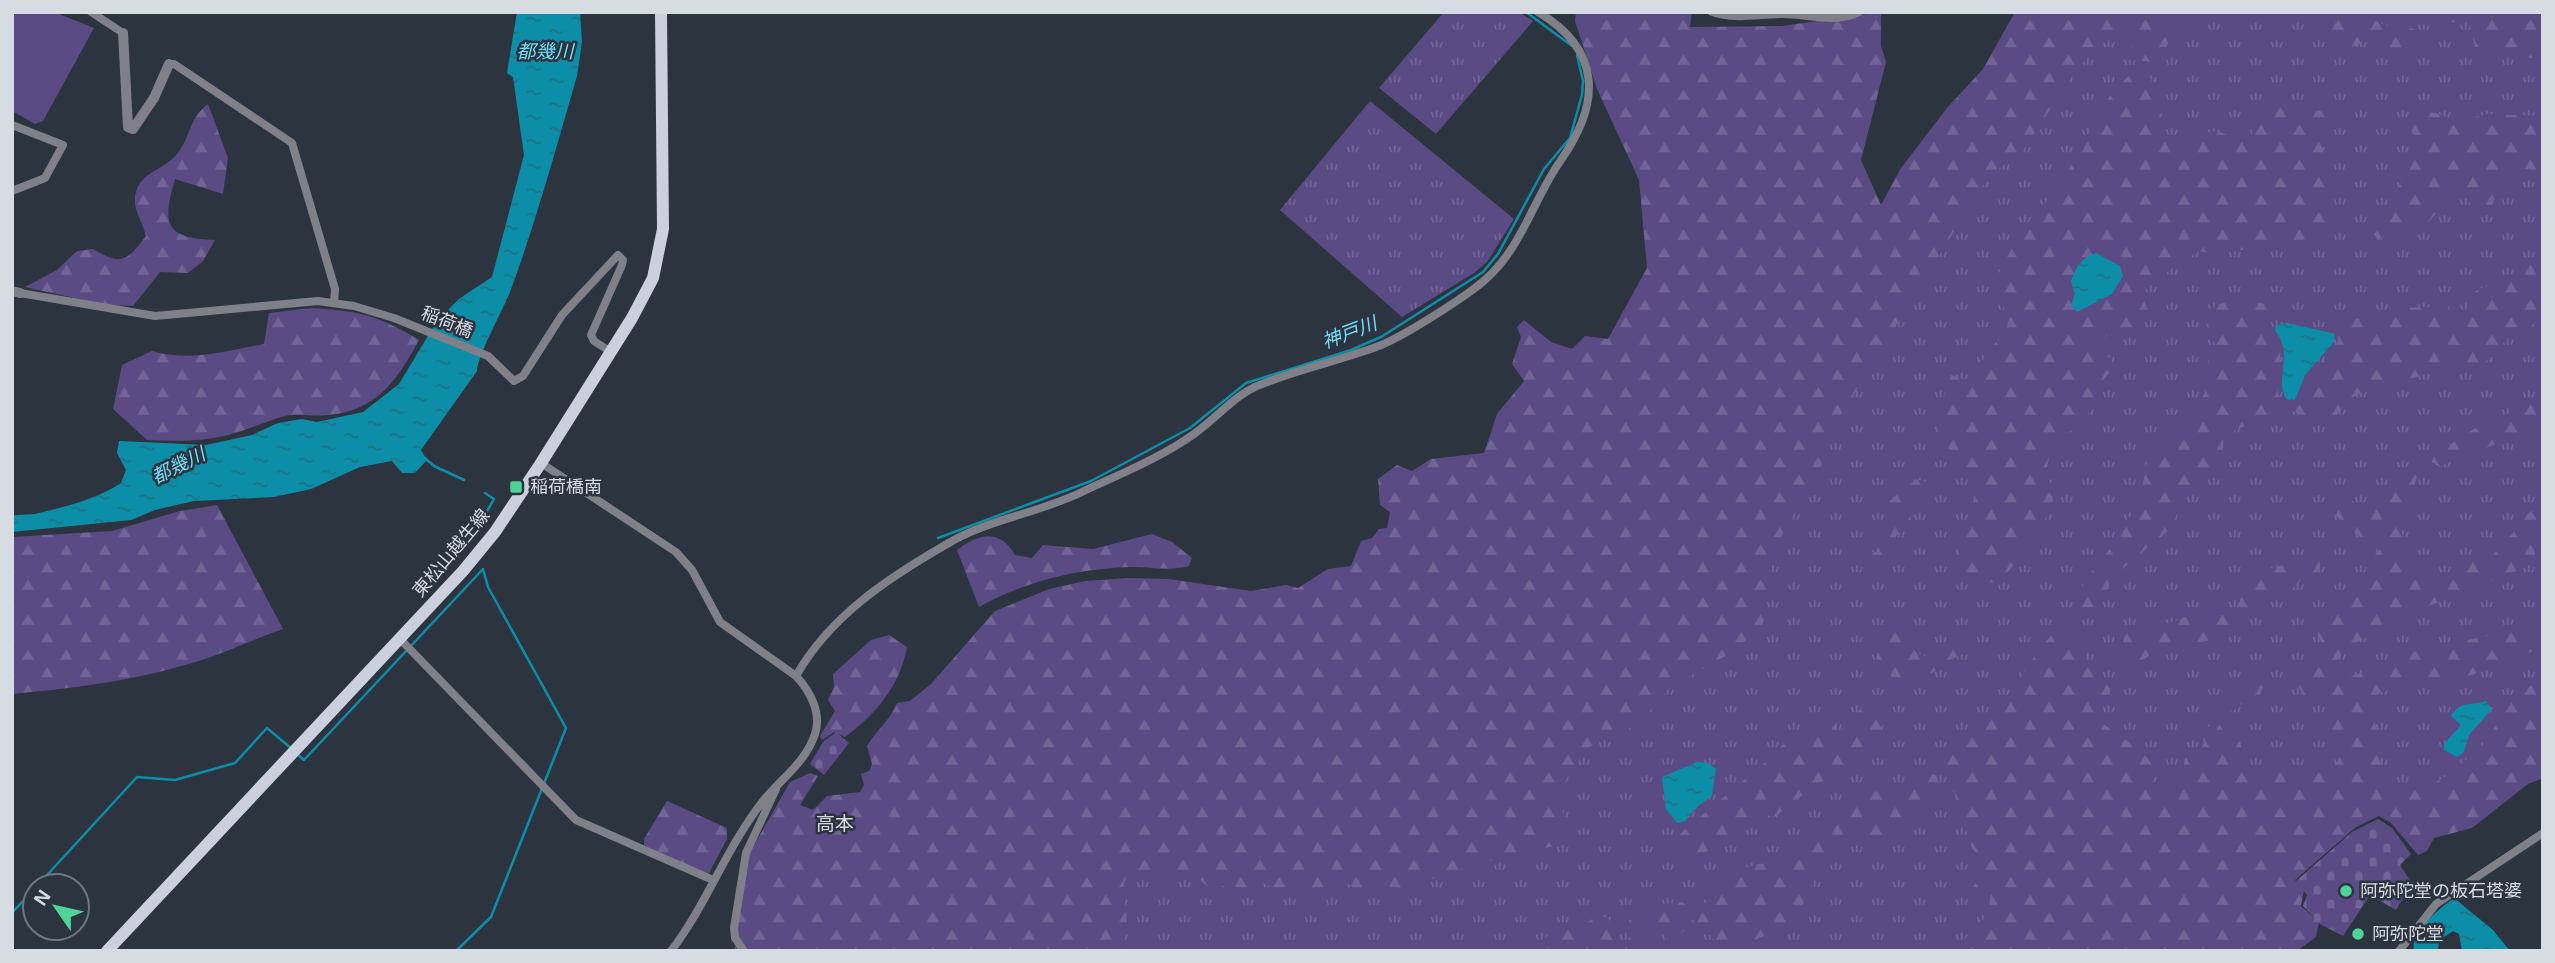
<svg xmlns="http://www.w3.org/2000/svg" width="2555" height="963" font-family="Arial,'Noto Sans JP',sans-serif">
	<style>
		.grass { fill: url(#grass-tufts) }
		.forest { fill: url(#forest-firs) }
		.cemetery { fill: url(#cemetery-stones) }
		.green { fill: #5a4b85 }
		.water { fill: url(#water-ripples) }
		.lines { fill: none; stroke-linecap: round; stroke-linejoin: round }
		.stream { stroke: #0d8ea8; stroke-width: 2.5 }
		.minor { stroke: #808188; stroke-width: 8 }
		.tertiary { stroke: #808188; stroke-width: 10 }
		.primary { stroke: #cccfdd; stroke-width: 12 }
		.poi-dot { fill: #50d398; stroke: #2c343f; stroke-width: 2.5 }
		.labels { text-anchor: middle; stroke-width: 5; stroke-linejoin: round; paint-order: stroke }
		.street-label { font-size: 18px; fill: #d7dce3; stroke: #2c343f }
		.poi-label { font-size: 18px; fill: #d7dce3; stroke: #2c343f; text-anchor: start }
		.water-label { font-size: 19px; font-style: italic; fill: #71defb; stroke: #2c343f }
		.neighbourhood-label { font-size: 19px; fill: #d7dce3; stroke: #2c343f }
	</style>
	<defs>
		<pattern id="grass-tufts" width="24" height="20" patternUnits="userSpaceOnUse" patternTransform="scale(1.75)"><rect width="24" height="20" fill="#5a4b85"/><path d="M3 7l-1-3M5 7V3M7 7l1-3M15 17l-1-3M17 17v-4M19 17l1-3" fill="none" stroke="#716496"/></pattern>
		<pattern id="forest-firs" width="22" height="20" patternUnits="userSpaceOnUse" patternTransform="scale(1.75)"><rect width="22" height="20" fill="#5a4b85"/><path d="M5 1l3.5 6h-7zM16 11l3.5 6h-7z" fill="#716496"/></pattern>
		<pattern id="cemetery-stones" width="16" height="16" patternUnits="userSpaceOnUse" patternTransform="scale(1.75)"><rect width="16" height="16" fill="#5a4b85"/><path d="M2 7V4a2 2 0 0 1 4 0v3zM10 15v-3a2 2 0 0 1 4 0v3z" fill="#716496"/></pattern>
		<pattern id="water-ripples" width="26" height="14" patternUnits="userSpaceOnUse" patternTransform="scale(1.75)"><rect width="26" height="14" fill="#0d8ea8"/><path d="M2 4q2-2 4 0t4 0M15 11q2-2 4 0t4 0" fill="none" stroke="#1f7385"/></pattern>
	</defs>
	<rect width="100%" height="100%" fill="#2c343f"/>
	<path class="grass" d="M1444,12H1519L1533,21L1436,134L1379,88Z
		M2074,12H2543V755L1969,951H1071L1104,860L1391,868Z
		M1370,101L1514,219L1487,262L1474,273L1402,317L1280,210Z"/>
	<path class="forest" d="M1576,12H1692L1690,27L1782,26L1881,12V46L1886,62L1861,160L1881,205L1901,168L1947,108L1983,69L2015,12H2191C2180,19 2168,49 2154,62L2129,60L2132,41L2125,29L2098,47L2077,69L2022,152L1989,175L1826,439L1822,464L1769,558L1770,586L1762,627L1729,654L1670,687L1639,724L1587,748L1558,791L1564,817L1555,846L1481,863L1398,890L1387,884L1366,893L1347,884L1310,899L1261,883L1252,895L1220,885L1209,888L1190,871L1163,875L1131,871C1116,888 1127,904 1127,924C1127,934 1122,940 1125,951H734L749,854L790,782L810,773L818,776L800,805L813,810L827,796L860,792L864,785L861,774L869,771L872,764L867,746C877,729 890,721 897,703L910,701L931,684L995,611L1049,589L1085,581L1127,578L1169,579L1251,591L1286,585L1298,588L1328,569L1351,566L1361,541L1372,538L1379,529L1387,528L1390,512L1380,505L1378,479L1397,465L1412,471L1431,459L1484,453L1497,414L1524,381L1512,364L1521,337L1517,327L1524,320L1551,342L1572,349L1585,336L1608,339L1647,268L1639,180L1597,89L1575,21Z
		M2308,12L2325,15L2364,12C2386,33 2399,22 2423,32V40C2408,48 2390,55 2376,44V35L2370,32L2357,46L2335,47L2326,32L2321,35L2307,27Z
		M2397,12H2517L2543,20V66L2537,58H2522L2502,49L2475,47L2469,20C2450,19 2426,38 2413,14Z
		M2131,73L2150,78L2163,106L2161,121L2169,139C2174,140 2181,142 2186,142C2211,138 2207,120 2238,142L2251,136L2263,109L2287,100L2302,110L2329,112L2320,136L2330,180L2328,220L2303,240L2217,254L2198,251L2151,283L2141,294L2148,310L2134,332L2115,328L2098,344L2101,356L2112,358L2110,372L2099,385L2091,409L2079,428L2055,436C2053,447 2046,463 2047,474C2048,481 2054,487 2054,495C2053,516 2013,567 1999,583L1966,580L1956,565L1978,482C1971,468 1971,470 1960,462C1949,453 1942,436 1935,424L1951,375L1964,380L1973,375L1989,350L2006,332L2009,318L1992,286L2022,229L2057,190L2109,97Z
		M208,104L228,158L223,194L175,179C162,224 164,238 215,240L203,261L188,273L160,272L133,306L106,305L25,287L57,270L77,251L93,249C121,266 127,261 146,236C142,219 130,207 137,189C143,172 165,169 177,154C191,137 188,119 208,104Z
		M2415,112L2436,113L2458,122L2486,114L2543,116V179C2532,163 2517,170 2502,177L2490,212L2480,215L2471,208L2469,199L2454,193L2426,225L2397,236L2391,244L2379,241L2374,234C2391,220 2392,205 2400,186C2405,174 2415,165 2415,150C2416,131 2406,135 2415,112Z
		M2543,258V313L2530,328L2519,326L2488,360L2472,372L2450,364C2430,371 2414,383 2392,378L2351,398L2327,426L2292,411L2272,409L2259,424L2238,428L2224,438L2222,458L2216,466H2210L2203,486L2188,491L2180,503L2173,527L2110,579L2109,588L2095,602V613L2086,620L2076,619L2072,607L2088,576L2114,544L2119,530L2139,506L2147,461L2155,448L2181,427L2205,393L2203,371L2216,345L2209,335L2204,313C2223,299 2247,297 2269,306L2272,335L2281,347L2278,393L2281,400L2296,403L2313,388L2315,370L2337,344L2340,327L2359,318L2373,323L2385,322L2396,308L2429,307L2444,302L2450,306L2448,315L2454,317C2466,311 2472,306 2474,292L2512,274L2518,265Z
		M312,308C359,311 378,315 419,340C398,379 377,411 328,415C314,417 299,413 285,416C266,421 248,430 228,435C202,442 174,441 147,440L113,409L122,365L152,351C190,362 225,351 264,344L269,313Z
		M2521,401L2534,405L2543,404V429L2522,439L2502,441L2462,459L2448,461L2441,468L2423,456L2431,446L2445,448L2474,429L2509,413Z
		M2408,466L2419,470L2410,501L2398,523L2418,578L2433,583L2475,560L2491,557L2512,534L2525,515L2543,504V544L2524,568L2399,618L2346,649L2327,672L2332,683L2369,670L2386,671L2399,658L2416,651L2543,624V647L2472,675L2457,679L2418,677L2378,694L2372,711L2378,735L2372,739L2389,787L2421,791L2451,773L2482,746L2512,702L2543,675V778L2528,784L2472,828L2434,838L2427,851L2418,855L2391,823L2379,816L2356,827L2295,880L2304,890L2301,906L2319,922L2316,937L2297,951H1939L1947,943L1962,942L1989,913L1990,896L1973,887L1985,865L1972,848L1944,762L1964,731L2013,695C2016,680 2045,639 2057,630L2082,641L2085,659L2111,688L2108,699L2096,707L2097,719C2116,735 2144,748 2156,769L2152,782L2173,791L2182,779L2185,758L2200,751L2204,743L2202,733L2216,720L2227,735L2239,741L2252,773L2294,765L2326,774L2338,761L2342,750L2330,741V715L2326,703L2306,700L2298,685L2321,642L2314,620L2357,596L2369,580L2371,559L2382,547V538L2374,533L2362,538L2336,516L2338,510L2352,501L2368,508L2389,493L2392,478Z
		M1917,479L1929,483L1910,511L1911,522L1896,536V542L1887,547C1886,558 1883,567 1870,569L1865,565C1868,554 1874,555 1880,547C1890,534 1884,512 1888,502Z
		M217,505L283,629C257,638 233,649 208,658C145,679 78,688 12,694V537L112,531L180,511Z
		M1152,534L1172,542L1192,558L1189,566C1169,572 1150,566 1130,567C1076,569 1026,581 979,607L957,550C979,534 999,528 1015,555L1032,558L1043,545L1093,549Z
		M2311,557L2320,561V572L2300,581L2292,589L2274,590C2270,602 2272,610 2257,612L2216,640L2193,643L2181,653L2170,648H2157C2146,661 2133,667 2116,661L2125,636L2134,627C2155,628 2184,621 2201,608L2206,614L2227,615L2240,609V599L2235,591L2251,574Z
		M1889,619L1898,622L1909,647L1923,656C1938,654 1947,643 1961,642L1965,646L1963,654L1939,665L1936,671L1929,674L1923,669L1908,671L1907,683L1902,691H1897L1891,676L1884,677L1875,668L1879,647L1887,640L1884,625Z
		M889,635L907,647C900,686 876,714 845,737L834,732L822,740L820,736L835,711L828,700L834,687L833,674L871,640Z
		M2259,671L2263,675V688L2258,695C2242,696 2235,720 2217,711Z
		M1890,691C1905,729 1821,783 1794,801C1786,806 1783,814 1773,817C1751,809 1752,825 1739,836C1723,850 1693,858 1674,851L1680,834L1778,751L1792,732C1808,730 1819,724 1833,723L1839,731L1851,725C1854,711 1876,693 1890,691Z
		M1928,774L1939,775L1925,817L1909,818C1877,855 1843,832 1815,860C1814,918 1774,935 1725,950C1713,940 1706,928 1693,920L1675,940L1668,943L1665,924L1652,930L1644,928L1639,939H1631L1627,933L1631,926L1629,920L1656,905L1682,902L1698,914C1705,908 1706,898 1712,893C1720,885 1733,877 1742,870C1754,863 1769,865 1782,855C1804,838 1822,813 1847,800C1876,786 1897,796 1928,774Z
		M667,801L727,828V839L709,873L700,872L644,845V839Z
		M1597,915L1608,918L1621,945L1647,951H1581L1578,942C1559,943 1546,951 1526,951L1556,930L1584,925Z"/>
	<path class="cemetery" d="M836,732L849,743L824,775L810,764L823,742Z
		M2378,819L2392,828L2411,854L2400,865L2412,883L2396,910L2370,895L2343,936L2320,924L2303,906L2307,895L2296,881L2352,832Z"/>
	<path class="green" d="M54,12L94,28L43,121L35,124L12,111V13Z"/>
	<path class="water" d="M517,12H580L582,42L577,76C556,148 536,222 510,292C502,312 478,354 477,371L421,450L427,460L415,473H402L392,461L360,467L311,489L274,497L194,501L155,510L131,520L12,532V516C19,514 27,515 35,514C64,507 95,500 121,483L126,470L117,453L119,441L206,445L252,435L278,423L302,419L317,422L363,412L399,384L437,321L459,299L492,277L524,155L513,77L507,73Z
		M2096,253L2120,266L2123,276L2112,294L2077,312L2071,305L2075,294L2071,281C2076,267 2081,258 2096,253Z
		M2287,323L2335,334L2334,342L2305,375L2295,400H2287C2273,379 2295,356 2275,330L2276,325Z
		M2486,701L2492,709L2469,735L2464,752L2457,757L2444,750V744L2461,725L2451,716C2462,699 2470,707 2486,701Z
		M1697,762L1708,763L1716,769L1712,796L1698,806L1685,821L1677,823L1666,809L1662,777Z
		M2454,898L2493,930L2510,951H2462L2459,934L2453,931L2439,940L2438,951H2414C2410,932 2440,908 2454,898Z"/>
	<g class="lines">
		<path class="stream" d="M1526,12L1572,46
			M425,458L434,466L464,480
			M478,527L494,499L485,493
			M938,538L1091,481L1190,428L1246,383L1351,350L1381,337L1483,272L1498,254L1544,169L1570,138L1582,95L1583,81L1577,55
			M297,754L304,760L483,569
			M37,886L137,777L175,780L235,763L267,728L292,749
			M12,913L35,888
			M456,951L491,917L566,728L488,587L483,569"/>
		<path class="minor" d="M91,12L123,33
			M1712,12C1736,20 1758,14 1783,14C1808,14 1836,24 1859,12
			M169,64H174L292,143L335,289L334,303
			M12,125L63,145L45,178L12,191
			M20,293L155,316L318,301L354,306L394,318L488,356L514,381L523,376L562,315L618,255L623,260L622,265L591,335L594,341L611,352
			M541,463L676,552L692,570L720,622L796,676C810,691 822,713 815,734C806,762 781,779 763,801C726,848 707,904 671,951
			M399,638L576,820L713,880
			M796,676C830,616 888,578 947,544C988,519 1040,513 1084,491C1120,474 1162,457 1194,434C1218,417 1235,394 1262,384C1299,369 1338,361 1376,347C1400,339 1467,296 1486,279C1522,247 1534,198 1561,160C1601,103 1602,50 1538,12
			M744,951L735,938L734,928L746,853L776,789
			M2399,951L2436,904L2543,833"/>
		<path class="tertiary" d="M123,33L128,127L133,129L154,98L169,64
			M12,291L20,293"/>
		<path class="primary" d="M107,951L463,571L495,532L541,463L632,318L653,278L663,229L661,12"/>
	</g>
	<g class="poi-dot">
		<rect x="509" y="480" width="14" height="14" rx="3.5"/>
		<circle cx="2346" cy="891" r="7"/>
		<circle cx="2358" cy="934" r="7"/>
	</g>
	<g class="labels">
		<g class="street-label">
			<text transform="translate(447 322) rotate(22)" y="6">稲荷橋</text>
			<text transform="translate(451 553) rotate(-50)" y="6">東松山越生線</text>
		</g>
		<g class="poi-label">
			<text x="530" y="493">稲荷橋南</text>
			<text x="2360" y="897">阿弥陀堂の板石塔婆</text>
			<text x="2372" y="940">阿弥陀堂</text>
		</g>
		<g class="water-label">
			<text x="545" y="58">都幾川</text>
			<text transform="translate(1349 332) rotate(-21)" y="7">神戸川</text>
			<text transform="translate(178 465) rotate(-27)" y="7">都幾川</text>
		</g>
		<g class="neighbourhood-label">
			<text x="835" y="830">高本</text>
		</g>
	</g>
	<rect width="2555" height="963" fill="none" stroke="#d7dce3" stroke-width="28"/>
	<g transform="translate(56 907) rotate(304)"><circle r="33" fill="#2c343f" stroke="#707781" stroke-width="2"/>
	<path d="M0-5L12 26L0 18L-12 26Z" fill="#50d398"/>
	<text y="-10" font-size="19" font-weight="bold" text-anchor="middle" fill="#d7dce3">N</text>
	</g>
</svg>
